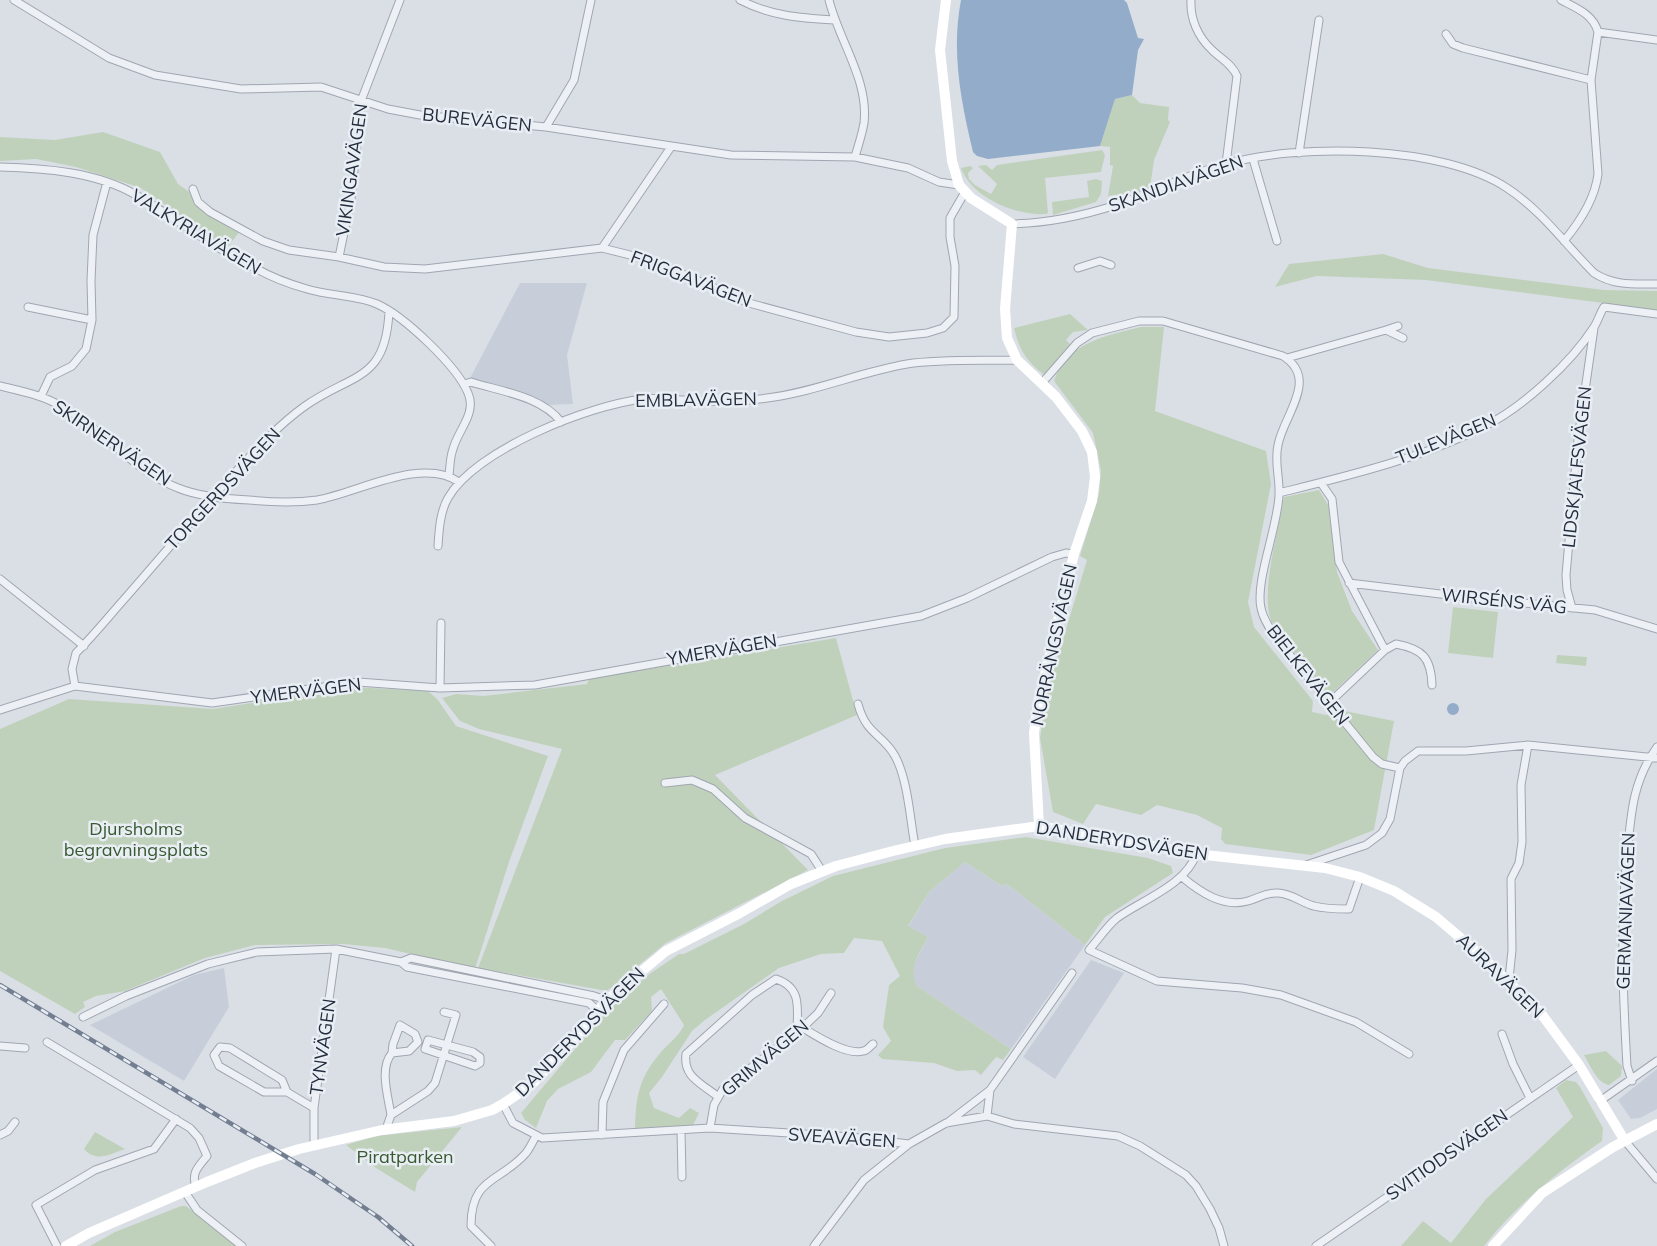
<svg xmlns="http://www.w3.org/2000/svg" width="1657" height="1246" font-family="Mulish,sans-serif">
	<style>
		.built { fill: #c8ced9 }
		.green { fill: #c0d1bb }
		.water { fill: #92acca }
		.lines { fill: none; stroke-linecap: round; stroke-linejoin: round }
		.street-casing { stroke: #a0a6b0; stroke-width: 9 }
		.street { stroke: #edf0f5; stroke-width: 7 }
		.secondary { stroke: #fff; stroke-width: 10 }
		.rail-casing { stroke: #737e91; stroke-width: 4.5 }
		.rail { stroke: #e9eef4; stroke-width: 2.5; stroke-dasharray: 8; stroke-linecap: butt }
		.labels { text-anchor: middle; stroke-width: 5; stroke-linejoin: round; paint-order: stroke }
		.street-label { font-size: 18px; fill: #242d3d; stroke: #e9eef4 }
		.park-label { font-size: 18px; fill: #375a30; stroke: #e9eef4 }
	</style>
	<rect width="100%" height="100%" fill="#dadfe6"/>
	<path class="built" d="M520,283H587L567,355L573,404L547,405L469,380Z
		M965,862L1002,886L1007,884L1085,945L1011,1049L917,986L912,977L914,964L928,937L908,927L929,892Z
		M1091,960L1124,973L1055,1079L1023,1057Z
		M224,968L229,1007L184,1081L90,1025L194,975Z
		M1657,1069V1109L1640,1118L1631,1119L1618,1100Z"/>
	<path class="green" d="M1132,95L1140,103L1169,107L1168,120L1170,122L1154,160L1150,188L1130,193L1108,196L1113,166L1110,165V147L1100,146L1115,99Z
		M103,132L160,152L178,184L212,208L244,226L227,248L141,188L76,167L36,159L0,161V137L55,140Z
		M1102,150L1105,155L1101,172L1045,178L1048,213L1046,214C1016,216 972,198 961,168L970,166L973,168L968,173L969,179L975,185L991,194L997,184L978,166L986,165L992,170L997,165Z
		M1096,179L1102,181L1101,194L1096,202L1053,215L1052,202L1089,197L1087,181Z
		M1383,254L1428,268L1604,290L1657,291V310L1426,280L1317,276L1275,287L1289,264Z
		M1070,314L1088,330L1073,332L1066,340L1070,344L1046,373L1043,374C1026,361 1019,349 1014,328Z
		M1141,327H1164L1155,411L1266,451L1271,484L1248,602L1254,627L1313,701L1312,712L1326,715L1345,711L1394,721L1374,830L1311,855L1225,844L1221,839L1222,828L1197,815L1157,805L1141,815L1096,804L1083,824L1053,812L1040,738L1048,689L1087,560L1080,556L1099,494L1101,471L1093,433L1054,381C1066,343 1107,335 1141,327Z
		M1319,490L1330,508L1337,572L1352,611L1378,650L1328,697L1271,621C1260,591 1279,530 1284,497Z
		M1453,607L1498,612L1493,658L1448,653Z
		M836,638L857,715L715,775L808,870L666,943L607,991L478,968L562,749L479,729L460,721L442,698L456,694L483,696L587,684L589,679Z
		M1557,655L1587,657L1586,666L1556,663Z
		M352,687L428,691L438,700L456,726L548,756L509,862L475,969L385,948L343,944L255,945L205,958L125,991L96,996L83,1002L85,1007L75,1014L0,971V729L69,699L213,709Z
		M1026,837L1148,858L1171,866L1173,873L1105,917L1085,945L1007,884L1002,886L965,862L929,892L908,926L928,937C920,953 907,968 917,986L1011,1049L1003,1060L996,1057L981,1075L975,1070L957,1071L934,1063L882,1059L878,1055L891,1041L883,1027L889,985L900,976L882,941L854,938L844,953L821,954L779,968L705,1020L692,1031L662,1077L649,1093L654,1108L679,1118L690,1108L699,1113L693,1125L635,1129C636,1095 639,1077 662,1051C670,1042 679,1036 684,1025L661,989L651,997L652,1011L625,1040H615L591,1072L558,1089L547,1101L536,1128L525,1120L521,1113L607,1011L648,975L679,954H684L744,924L782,901L833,876L945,848Z
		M1606,1051L1622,1066L1621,1076L1609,1085C1597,1083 1590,1065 1584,1055Z
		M1566,1080L1576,1082L1580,1087L1603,1128L1602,1141C1558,1172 1518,1203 1484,1246H1401L1423,1221L1451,1243L1486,1199L1573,1117L1556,1088Z
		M462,1127L417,1182L415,1192L376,1168L346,1145L376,1136Z
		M95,1132L125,1149C110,1154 96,1163 84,1149Z
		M181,1206H186L238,1246H90L115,1232Z"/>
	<path class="water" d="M961,0H1124L1127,3L1138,38L1144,39L1138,50L1132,95L1115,99L1100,146L988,159L977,156L973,152C961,102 951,52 961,0Z
		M1447 709a6 6 0 1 1 12 0a6 6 0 1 1-12 0Z"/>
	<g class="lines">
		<g class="street-casing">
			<path id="street" d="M14,0L109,58L155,75L241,89L321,87L388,109L420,115L546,127L731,155L855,157L908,168L939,182L959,185
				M740,0C771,16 800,18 834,20
				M829,0C839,41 869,80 864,123C862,135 858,146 855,157
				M1191,0C1190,19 1198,37 1212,50C1221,59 1232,64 1237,76L1226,164
				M1561,0C1576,8 1593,14 1598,32L1657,40
				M1446,34L1453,44L1463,48L1591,80L1598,174C1595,199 1579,223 1564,241
				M1591,80L1598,32
				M546,127L574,80L591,0
				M1299,153L1319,20
				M1253,159L1277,241
				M0,167C44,168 97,172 136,195C176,218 213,248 255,268C271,277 289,284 307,289C330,296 356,295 377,304C404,316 457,366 468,393C477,413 458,430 453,449C450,457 450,467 449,475
				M193,189L198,202L210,212L263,241L289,250L339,257L384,267L425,269L602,248L650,260L749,303L856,332L889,337L927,333L943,328L954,317L955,266L950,237V218L965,192
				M1012,224C1048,223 1082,216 1116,205C1153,193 1188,174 1226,164C1300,143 1442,145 1507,188C1541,210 1566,245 1594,273C1614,286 1634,284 1657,284
				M602,248L671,147
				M339,257L351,199L361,101L400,0
				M1078,268L1100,261L1111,265
				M28,307L92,320
				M1386,330L1398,326
				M1287,358L1386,330L1403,338
				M1042,383L1077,343L1092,333L1139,321H1163L1283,356C1320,379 1283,416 1278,445C1274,462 1280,478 1279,495C1278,526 1255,581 1261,608C1263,619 1270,629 1276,638L1373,757L1382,764L1400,768
				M464,384L471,382C499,391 542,396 561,422
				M0,386C21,391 42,395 61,406C103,429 133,471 178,488C200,497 226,499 249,500C270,502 296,503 317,500C357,493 422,456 459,482
				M41,396L50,377L72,366L86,349L92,320L91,281L93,235L107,182
				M1321,483L1332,499L1339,562L1385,650L1396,644C1422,649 1431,657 1432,685
				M1279,493C1347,476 1423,458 1485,426C1523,407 1571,363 1594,327C1598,321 1600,313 1604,307L1657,314
				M438,546C439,530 440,512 448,498C475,450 589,405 643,399C656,397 671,400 684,400C712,402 740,402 767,398C815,392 860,372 907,364C941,359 983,361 1017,360
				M0,579L84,646
				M1349,583L1482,599L1595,610L1657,629
				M1572,608L1567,590L1566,575L1578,439L1594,328
				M75,686L72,669L76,653C94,635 110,615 127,596C161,557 194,518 229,479C253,453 277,426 305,406C352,373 386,382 389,311
				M440,688L441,623
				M1329,703L1385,650
				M858,704C866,735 883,734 895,756C908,780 910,819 915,846
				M0,710L75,686L212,703L358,682L440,688L535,685L921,616L967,598L1052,557L1066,553L1074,554
				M665,783L692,780L713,789L745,818L811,854L822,871
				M1196,854C1187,884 1142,900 1117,918C1107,926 1098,940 1089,950L1157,981L1242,988L1281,995L1356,1022L1409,1054
				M1306,865L1366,845L1382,833L1390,819L1400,768L1405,761L1418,751H1466L1528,745L1657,758
				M1182,877C1200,892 1223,908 1248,901C1259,898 1266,892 1278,893C1294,894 1301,903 1314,906C1325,909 1338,909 1349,909L1360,877
				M401,962L411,958L594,996L607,1000
				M1509,979L1512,950L1511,879L1519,863L1522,842L1521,785L1528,745
				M83,1017L126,996L208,964L257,952L336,949L401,962L407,967L589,1003L597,1010
				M803,1028C816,1036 847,1056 863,1051C867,1051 870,1046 873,1044
				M1502,1034L1513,1064L1530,1098
				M428,1040L473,1052L480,1057V1063L475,1066L425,1049Z
				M47,1042L190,1128L199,1138L207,1156C198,1167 191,1173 196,1187
				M0,1046L25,1048
				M220,1047L230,1048L282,1080L287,1092H264L219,1066L214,1055Z
				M1632,1081L1627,1066C1623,996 1620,927 1627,856C1631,815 1632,782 1657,747
				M287,1092L314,1108
				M717,1096C701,1083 683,1077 686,1054L752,995L776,979C803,988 797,1009 797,1033
				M1600,1101L1657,1061
				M503,1104L513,1123L542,1138L710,1128L850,1137L909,1144L946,1123L987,1116L1014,1124L1118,1136L1140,1146L1186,1175L1196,1186L1210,1209L1219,1228L1224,1246
				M391,1115C388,1096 379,1068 392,1053L409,1051L418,1042L415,1034L400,1025L393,1044L392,1053
				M987,1116L990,1090
				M947,1123L990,1090L1072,973
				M710,1128L714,1105L723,1089L797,1033L818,1013L831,993
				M386,1129L391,1115L428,1091L435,1083L456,1015L444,1012
				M681,1130L682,1177
				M0,1135L8,1131L15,1122
				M602,1135L603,1102L624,1050L664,1004
				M1625,1141L1657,1179
				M314,1145V1108L336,949
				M185,1192L197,1210L242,1246
				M57,1246L36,1205L95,1170L154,1149L176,1119
				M491,1246L471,1226C471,1176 500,1183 526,1153C530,1148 533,1141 536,1136
				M814,1246L864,1180L909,1144
				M1316,1246L1579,1065"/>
		</g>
		<use href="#street" class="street"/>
		<path class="secondary" d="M946,0L940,50L952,161L959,185L971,198L1012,224L1005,309L1007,338L1017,360L1056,397L1082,431L1092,452L1095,477L1092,501L1074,554L1038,704L1034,733L1039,826
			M66,1246L89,1233L207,1182L255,1163L299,1149L382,1130L454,1121L492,1110L503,1104L531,1085L563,1052L607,1000L666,951L740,913L791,884L836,866L893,851L945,839L1039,826L1196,854L1325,868L1360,877L1394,891L1436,917L1476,951L1540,1012L1579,1065L1625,1141
			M1493,1246L1542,1193L1613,1147L1657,1124"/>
		<g class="rail-casing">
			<path id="rail" d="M0,985L315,1174L378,1217L412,1246"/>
		</g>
		<use href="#rail" class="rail"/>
	</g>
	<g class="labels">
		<g class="street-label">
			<text transform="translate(477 120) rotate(6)" y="6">BUREVÄGEN</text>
			<text transform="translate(352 170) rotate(-82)" y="6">VIKINGAVÄGEN</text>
			<text transform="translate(1176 184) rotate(-19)" y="6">SKANDIAVÄGEN</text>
			<text transform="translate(196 232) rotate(31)" y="6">VALKYRIAVÄGEN</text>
			<text transform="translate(691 279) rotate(21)" y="6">FRIGGAVÄGEN</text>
			<text transform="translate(696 400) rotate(-1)" y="6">EMBLAVÄGEN</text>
			<text transform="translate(1446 439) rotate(-22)" y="6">TULEVÄGEN</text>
			<text transform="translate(112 443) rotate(34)" y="6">SKIRNERVÄGEN</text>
			<text transform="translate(1577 467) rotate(-84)" y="6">LIDSKJALFSVÄGEN</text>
			<text transform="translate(223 489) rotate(-47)" y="6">TORGERDSVÄGEN</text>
			<text transform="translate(1504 601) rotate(6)" y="6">WIRSÉNS VÄG</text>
			<text transform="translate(1054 645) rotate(-78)" y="6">NORRÄNGSVÄGEN</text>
			<text transform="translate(722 650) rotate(-10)" y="6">YMERVÄGEN</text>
			<text transform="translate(1308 675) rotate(52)" y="6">BIELKEVÄGEN</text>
			<text transform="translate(306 691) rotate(-7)" y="6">YMERVÄGEN</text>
			<text transform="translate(1122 841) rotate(9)" y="6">DANDERYDSVÄGEN</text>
			<text transform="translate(1626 911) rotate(-88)" y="6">GERMANIAVÄGEN</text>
			<text transform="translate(1500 976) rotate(44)" y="6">AURAVÄGEN</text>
			<text transform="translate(580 1032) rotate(-45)" y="6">DANDERYDSVÄGEN</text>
			<text transform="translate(323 1047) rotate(-82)" y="6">TYNVÄGEN</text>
			<text transform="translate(765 1058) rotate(-40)" y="6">GRIMVÄGEN</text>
			<text transform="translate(842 1138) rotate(4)" y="6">SVEAVÄGEN</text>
			<text transform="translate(1447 1155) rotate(-35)" y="6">SVITIODSVÄGEN</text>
		</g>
		<g class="park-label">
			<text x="136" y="835">Djursholms<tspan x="136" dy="21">begravningsplats</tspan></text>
			<text x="405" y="1163">Piratparken</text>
		</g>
	</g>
</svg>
